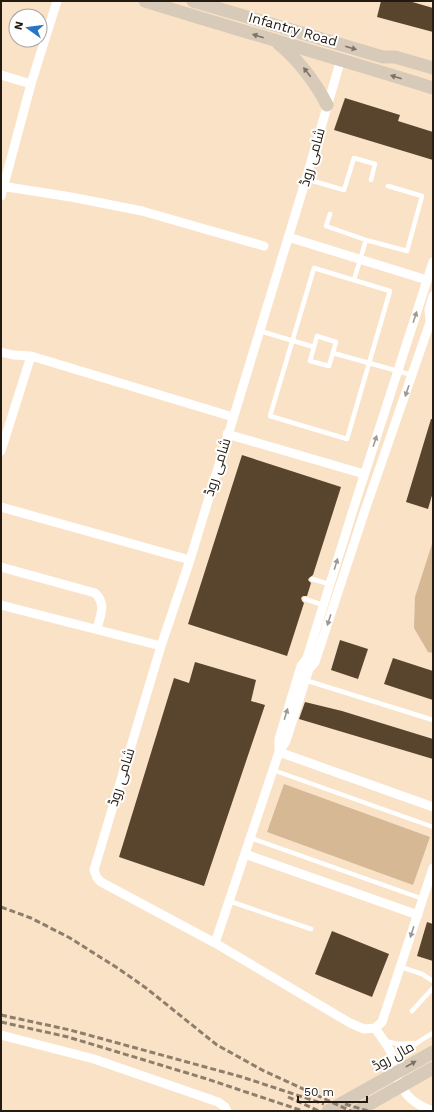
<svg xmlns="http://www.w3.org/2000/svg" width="434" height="1112" font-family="'Work Sans',Cairo,sans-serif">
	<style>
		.green { fill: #d6b895 }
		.building { fill: #59452e }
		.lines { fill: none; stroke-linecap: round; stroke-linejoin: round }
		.service { stroke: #fff; stroke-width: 4.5 }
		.minor { stroke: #fff; stroke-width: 9 }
		.secondary { stroke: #d7cab8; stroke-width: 13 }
		.rail { stroke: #8e7e6c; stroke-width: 3; stroke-dasharray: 6 3; stroke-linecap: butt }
		.oneway { fill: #7d7264 }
		.oneway2 { fill: #9c9894 }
		.labels { text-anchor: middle; stroke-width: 4; stroke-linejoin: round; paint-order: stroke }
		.street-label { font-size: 14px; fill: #231a11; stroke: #fff }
	</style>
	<rect width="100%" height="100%" fill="#fae2c7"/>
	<path class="green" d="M433,541V653L428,652L414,628L415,597Z
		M284,784L430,837L413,885L267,832Z"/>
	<path class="building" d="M381,1H409L433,8V32L377,17Z
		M345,98L400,115L398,121L433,132V160L334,130Z
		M431,419H433V492L428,509L406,502Z
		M242,455L341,487L313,575L309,578L308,580L311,583L307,596H303L301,598L302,601L304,603L287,656L188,624Z
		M340,640L368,649L358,679L331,670Z
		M393,658L433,671V700L384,684Z
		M195,662L256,680L251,701L265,705L204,886L119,857L174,678L189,683Z
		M305,702L342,711L433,739V759L299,719Z
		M427,922L433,924V961L417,956Z
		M332,931L389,954L372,997L315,974Z"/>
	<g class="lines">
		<path class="service" d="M306,179L344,190L354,158L375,164L371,180
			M330,214L326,226L366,240
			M314,268L390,291L347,439L270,416Z
			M354,280L366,240L407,251L422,196L388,186
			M260,331L314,347
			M317,336L336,342L329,366L310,361Z
			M333,353L412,375
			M312,579L329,584
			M305,599L323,605
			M305,680L433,720
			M273,770L433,827
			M251,838L423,899
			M229,901L311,929
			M401,967L422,974L433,981
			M412,1011L433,988
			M385,1041L398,1044L417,1043
			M395,1062C405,1050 419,1041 433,1033"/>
		<path class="minor" d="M341,59L306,179L190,560L161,646L94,870L97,878L101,882L215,943L350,1023L364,1029L375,1028C381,1037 388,1045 392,1055C394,1060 392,1065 394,1070C402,1092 410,1103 433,1111
			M1,75L31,84
			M1,186L71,197L142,211L264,246
			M1,196L31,84L57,1
			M288,237L427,280
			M430,321L429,310L433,296
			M1,352L13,355L31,356
			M227,434L364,474
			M1,451L31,356L233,417
			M1,507L190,560
			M1,567L95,593C107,605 100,615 97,629
			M1,605L161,646
			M279,752V739L301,666L307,658L353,510L433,262
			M279,752L433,807
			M245,854L418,915
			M215,943L279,752L286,741L309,669L315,662L364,513L433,314
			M375,1028L382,1022L433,868
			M1,1035L94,1059L218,1102L225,1107L227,1111"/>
		<path class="secondary" d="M145,1C241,31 337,58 433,88
			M193,1L383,57H395L433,68
			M278,43C299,61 315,81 327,105
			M328,1111L433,1052
			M357,1111L433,1068"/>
		<path class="rail" d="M1,907L31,918L70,938L119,969L146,988L217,1045L264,1071L351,1111
			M1,1015L70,1030L242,1077L324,1104
			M1,1022L68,1037L207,1079L303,1111
			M288,1097L319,1111
			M345,1104L368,1111"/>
	</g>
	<defs><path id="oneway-solid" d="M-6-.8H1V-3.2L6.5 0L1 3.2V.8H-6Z"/></defs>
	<g class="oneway">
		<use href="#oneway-solid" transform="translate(258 36) rotate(-163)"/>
		<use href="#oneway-solid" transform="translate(351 48) rotate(16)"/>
		<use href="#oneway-solid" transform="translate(307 72) rotate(-128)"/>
		<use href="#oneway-solid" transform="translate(396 77) rotate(-162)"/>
		<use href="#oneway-solid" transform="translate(411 1064) rotate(-29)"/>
	</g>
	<g class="oneway2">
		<use href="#oneway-solid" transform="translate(415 317) rotate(-72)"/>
		<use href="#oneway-solid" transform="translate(407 391) rotate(109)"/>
		<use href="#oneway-solid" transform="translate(375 441) rotate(-72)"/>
		<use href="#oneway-solid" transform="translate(336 564) rotate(-73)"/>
		<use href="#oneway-solid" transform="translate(329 620) rotate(108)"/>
		<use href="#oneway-solid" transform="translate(286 714) rotate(-73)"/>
		<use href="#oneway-solid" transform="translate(412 932) rotate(108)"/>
	</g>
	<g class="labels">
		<g class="street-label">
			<text transform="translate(293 29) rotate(16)" y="5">Infantry Road</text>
			<text transform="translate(312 157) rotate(-74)" y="5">شامی روڈ</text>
			<text transform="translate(217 467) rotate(-73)" y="5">شامی روڈ</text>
			<text transform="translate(121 777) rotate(-73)" y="5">شامی روڈ</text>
			<text transform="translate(393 1056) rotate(-29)" y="5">مال روڈ</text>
		</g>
	</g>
	<rect width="434" height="1112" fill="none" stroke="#231a11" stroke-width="4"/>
	<g transform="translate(28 28) rotate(284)"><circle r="19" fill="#ffffff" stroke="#a7a3a0"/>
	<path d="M0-3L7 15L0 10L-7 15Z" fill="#2875c5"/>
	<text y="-6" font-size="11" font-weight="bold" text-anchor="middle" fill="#231a11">N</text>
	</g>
	<path d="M298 1096v6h69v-6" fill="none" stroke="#231a11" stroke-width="2"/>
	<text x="304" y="1096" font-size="12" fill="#231a11" stroke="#ffffff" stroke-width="3" paint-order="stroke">50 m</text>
</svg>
